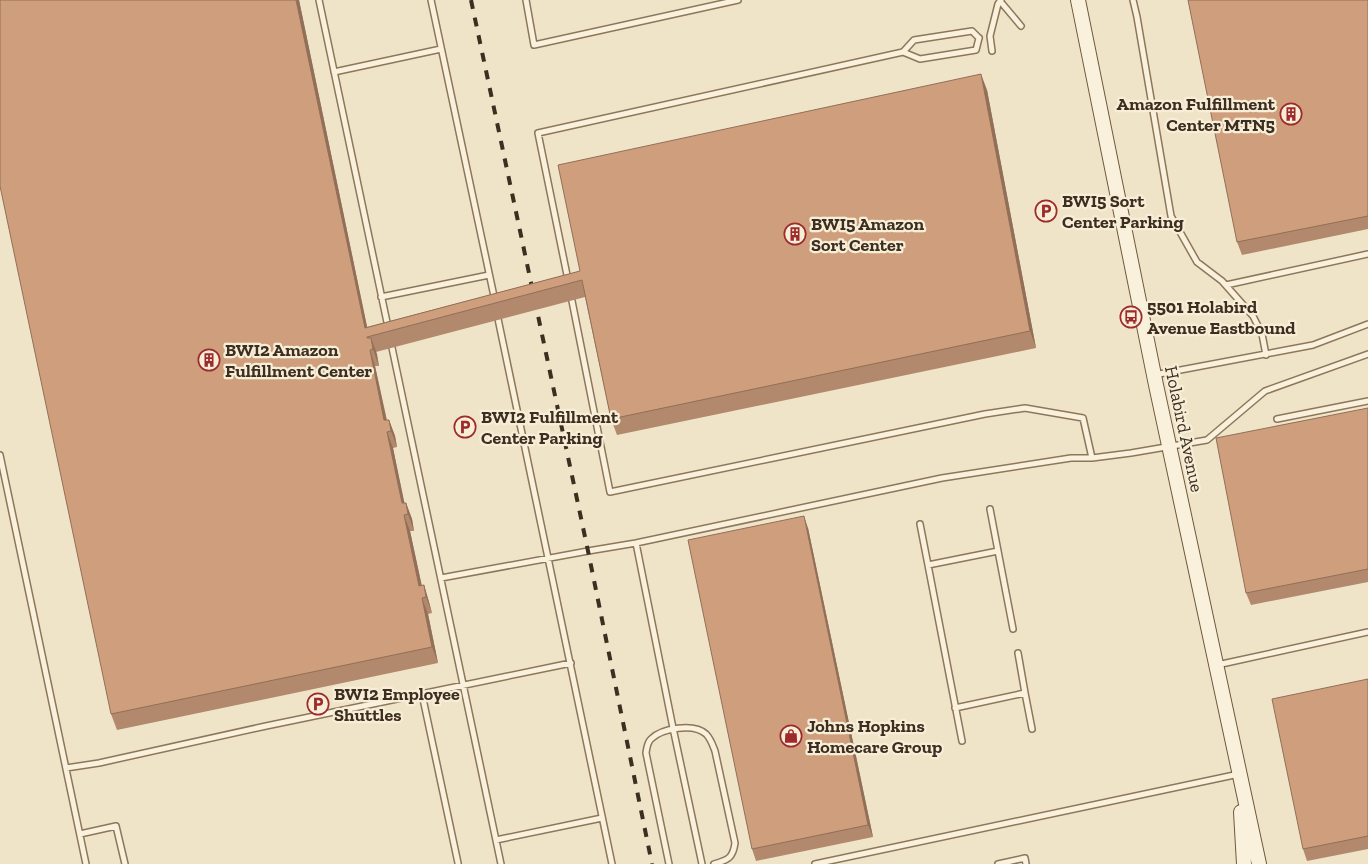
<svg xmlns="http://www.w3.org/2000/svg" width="1368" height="864" font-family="'Zilla Slab',serif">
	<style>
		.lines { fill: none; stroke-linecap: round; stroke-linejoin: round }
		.service-casing { stroke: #8d765c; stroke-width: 8 }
		.secondary-casing { stroke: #6f573f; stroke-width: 16 }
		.service { stroke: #faf1dc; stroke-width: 5 }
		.secondary { stroke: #faf1dc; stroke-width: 14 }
		.rail { stroke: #3d2e20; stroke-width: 4; stroke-dasharray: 9 9; stroke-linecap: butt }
		.wall { fill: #b2896c }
		.shaded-wall { fill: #916f58 }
		.building { fill: #cf9f7d; stroke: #916f58 }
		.labels { text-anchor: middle; stroke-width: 4.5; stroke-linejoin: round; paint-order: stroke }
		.poi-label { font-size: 18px; font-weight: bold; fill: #3d2e20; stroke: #f7eed8; text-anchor: start }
		.street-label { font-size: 18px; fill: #3d2e20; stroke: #f7eed8 }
	</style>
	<rect width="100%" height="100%" fill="#f0e4c8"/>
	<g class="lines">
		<g class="service-casing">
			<path id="service" d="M319,0L388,327
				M431,0L495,301
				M526,0L534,45L738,0
				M1133,0L1137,17L1171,216L1197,262L1222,281L1253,316L1262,334L1266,355
				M1000,1L1021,26
				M992,51L990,36L998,4L1001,0
				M903,52L914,40L972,31L979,38
				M334,72L441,49
				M568,280L538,133L903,52L920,59L976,50L979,38
				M1226,285L1368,254
				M571,296L610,492L985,414L1025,408L1083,418L1092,458
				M381,297L489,275
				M497,314L612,864
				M391,343L501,864
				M1154,375L1313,345L1368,324
				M1277,419L1368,401
				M0,455L86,864
				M990,509L998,551
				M920,524L928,565
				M636,543L673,728L702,864
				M441,578L588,551L636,543L942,478L1071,458H1092L1131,453L1207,440L1265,391L1368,354
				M1217,665L1368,632
				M1025,693L1032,729
				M422,694L458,863
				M955,708L1025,693L1018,653
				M962,741L928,565L998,551L1013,629
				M66,768L99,763L266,726L571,663
				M80,834L116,826L125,864
				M496,840L602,818
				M669,864L646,753C647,747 647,743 651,739C662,728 694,723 706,734C711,739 713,746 715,751L735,843C733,858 728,860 714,864
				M815,864L1239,774
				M998,864L1025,858L1026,864"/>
		</g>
		<g class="secondary-casing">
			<path id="secondary" d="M1078,0L1156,385L1259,864
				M1241,812L1244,864"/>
		</g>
		<use href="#service" class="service"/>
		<use href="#secondary" class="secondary"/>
		<path class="rail" d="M471,0L588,551L652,864"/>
	</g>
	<path class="wall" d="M299,0L367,327L580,271L987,90L1036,348L617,435L611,419L585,297L376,352L379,366H375L387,420H389L395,436L397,447L393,448L404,503H406L412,519L414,531H410L422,586L424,585L429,602L432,613L428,614L438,663L117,730L111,714Z
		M1368,0V229L1242,255L1237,242Z
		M1368,408V582L1251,605L1246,593Z
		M808,528L873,837L756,861L752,849Z
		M1368,679V849L1307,861L1303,849Z"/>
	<path class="shaded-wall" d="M296,0H299L369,336L365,328Z
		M981,74L987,90L1036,348L1030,331Z
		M371,338L377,354L379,366L373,349Z
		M370,350L375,366L389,432L384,420Z
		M389,420L395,436L397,447L391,431Z
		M387,432L393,448L407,515L402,503Z
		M406,503L412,519L414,531L408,514Z
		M404,515L410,531L424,597L419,586Z
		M804,516L808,528L873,837L868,825Z
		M424,585L429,602L432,613L426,597Z
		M422,598L428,614L438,663L432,647Z"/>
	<path class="building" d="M0,0H296L365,328L580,271L558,165L981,74L1030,331L611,419L582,280L367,337V338H371L373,349L370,350L384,420H389L391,431L387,432L402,503H406L408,514L404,515L419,586L424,585L426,597L422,598L432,647L111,714L0,186Z
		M1188,0H1368V216L1237,242Z
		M1368,408V569L1246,593L1216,438Z
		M804,516L868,825L752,849L688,540Z
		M1368,679V836L1303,849L1272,699Z"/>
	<defs>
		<g id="building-ring" transform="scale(1.125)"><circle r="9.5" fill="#f7eed8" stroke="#9e2a2b" stroke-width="1.5"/><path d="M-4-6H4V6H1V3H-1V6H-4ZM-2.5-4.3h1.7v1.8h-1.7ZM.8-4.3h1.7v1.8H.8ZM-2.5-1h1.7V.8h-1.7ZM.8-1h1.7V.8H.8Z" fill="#9e2a2b"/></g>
		<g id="parking-ring" transform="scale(1.125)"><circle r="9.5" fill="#f7eed8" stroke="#9e2a2b" stroke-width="1.5"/><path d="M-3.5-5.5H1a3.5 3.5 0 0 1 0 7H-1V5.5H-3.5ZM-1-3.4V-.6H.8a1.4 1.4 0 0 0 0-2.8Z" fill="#9e2a2b"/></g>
		<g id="bus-ring" transform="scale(1.125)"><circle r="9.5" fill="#f7eed8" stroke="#9e2a2b" stroke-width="1.5"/><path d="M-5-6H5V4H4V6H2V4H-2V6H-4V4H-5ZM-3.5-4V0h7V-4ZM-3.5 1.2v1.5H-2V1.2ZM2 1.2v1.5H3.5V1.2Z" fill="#9e2a2b"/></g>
		<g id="shop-ring" transform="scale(1.125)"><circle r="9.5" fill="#f7eed8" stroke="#9e2a2b" stroke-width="1.5"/><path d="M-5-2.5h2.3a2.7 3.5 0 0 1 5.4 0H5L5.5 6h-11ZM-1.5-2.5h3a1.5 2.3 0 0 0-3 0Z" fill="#9e2a2b"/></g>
	</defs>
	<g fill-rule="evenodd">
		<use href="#building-ring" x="1291" y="114"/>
		<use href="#parking-ring" x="1046" y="211"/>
		<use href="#building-ring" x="795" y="234"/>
		<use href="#bus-ring" x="1131" y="317"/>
		<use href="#building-ring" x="209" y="360"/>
		<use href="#parking-ring" x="465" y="427"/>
		<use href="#parking-ring" x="318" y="704"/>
		<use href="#shop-ring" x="791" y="736"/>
	</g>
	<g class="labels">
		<g class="poi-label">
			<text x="1275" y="110" text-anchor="end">Amazon Fulfillment<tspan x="1275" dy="21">Center MTN5</tspan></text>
			<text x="1062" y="207">BWI5 Sort<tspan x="1062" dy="21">Center Parking</tspan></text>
			<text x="811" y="230">BWI5 Amazon<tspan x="811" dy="21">Sort Center</tspan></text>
			<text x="1147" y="313">5501 Holabird<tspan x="1147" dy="21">Avenue Eastbound</tspan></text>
			<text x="225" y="356">BWI2 Amazon<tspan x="225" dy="21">Fulfillment Center</tspan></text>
			<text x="481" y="423">BWI2 Fulfillment<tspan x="481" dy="21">Center Parking</tspan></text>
			<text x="334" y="700">BWI2 Employee<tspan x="334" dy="21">Shuttles</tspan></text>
			<text x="807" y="732">Johns Hopkins<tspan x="807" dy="21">Homecare Group</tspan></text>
		</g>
		<g class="street-label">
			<text transform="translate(1184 429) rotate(78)" y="6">Holabird Avenue</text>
		</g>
	</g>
</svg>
